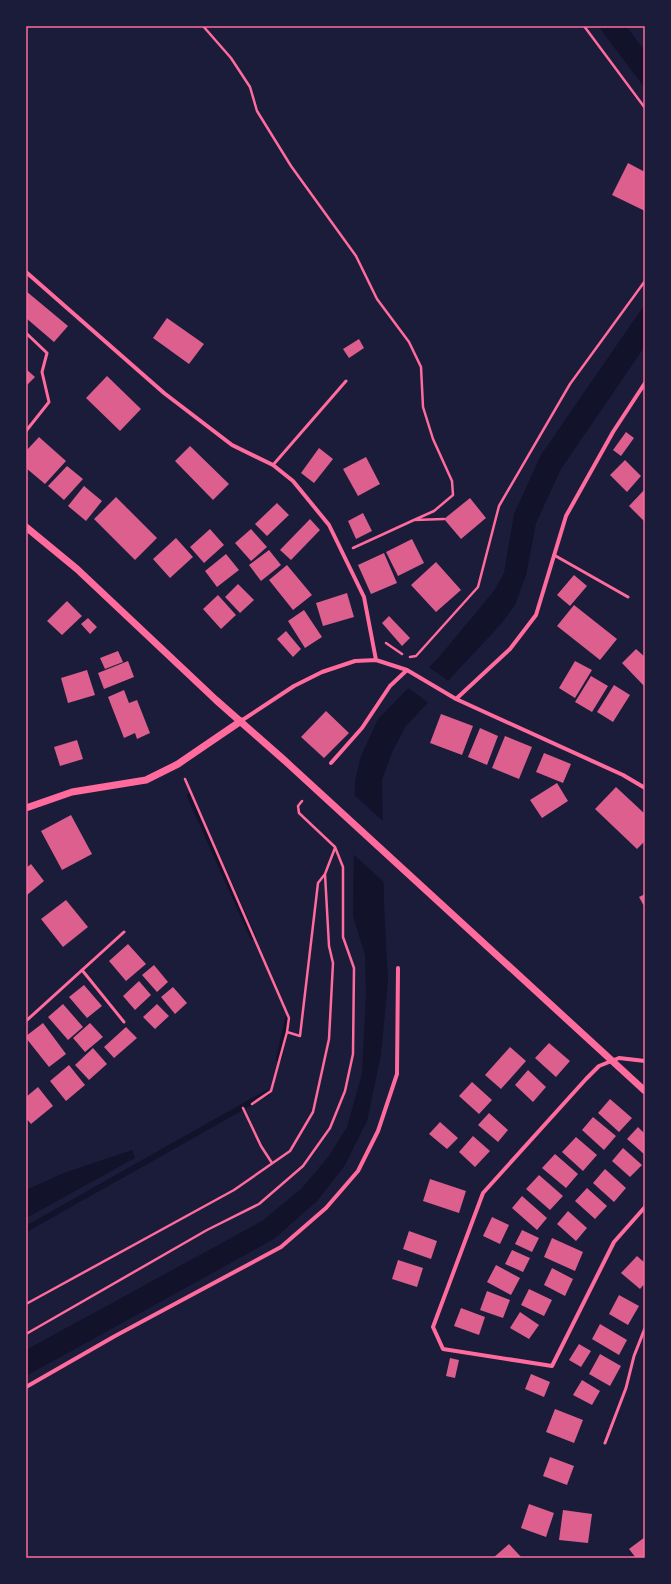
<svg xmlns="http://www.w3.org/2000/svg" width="671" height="1584" font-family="Merriweather,serif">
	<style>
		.water { fill: #12122b }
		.pier { fill: #1b1b3a }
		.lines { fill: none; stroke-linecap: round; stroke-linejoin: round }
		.stream { stroke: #12122b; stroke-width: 6 }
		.building { fill: #dd5f8e }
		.path { stroke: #ff6b9d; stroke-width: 2.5 }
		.service { stroke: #ff6b9d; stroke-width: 3 }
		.minor { stroke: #ff6b9d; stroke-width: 4 }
		.tertiary { stroke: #ff6b9d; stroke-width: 7 }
		.neatline { fill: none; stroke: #ff6b9d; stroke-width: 1.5 }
	</style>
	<rect width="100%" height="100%" fill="#1b1b3a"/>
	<path class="water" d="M598,26H626L645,51V88Z
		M645,304V346L561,469L536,523L526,575L515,605L501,624L406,726L392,752L382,780L384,905L388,981L381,1055L367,1121L345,1165L317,1201L274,1239L26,1376V1350L262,1221L301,1189L329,1156L347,1127L362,1074L366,994L365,955L353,916L355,781L361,756L378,719L440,656L494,591L504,573L514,514L541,455Z
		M132,1150L135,1158L26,1218V1190L64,1173Z"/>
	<path class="pier" d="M427,666L450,682L430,704L407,687Z
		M353,794L385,823L386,884L352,853Z"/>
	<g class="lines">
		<path class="stream" d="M190,796L253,937
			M279,1059L288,1019
			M26,1229L267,1093"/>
	</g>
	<path class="building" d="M628,163L645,172V211L612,195Z
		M26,291L68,326L54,342L26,318Z
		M167,318L204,344L189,364L153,338Z
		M359,339L364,348L349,358L343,349Z
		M26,369L35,377L26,386Z
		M107,376L141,409L120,431L86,398Z
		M626,432L634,438L621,456L613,450Z
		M39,437L66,461L45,484L26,468V451Z
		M190,446L229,484L213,500L175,461Z
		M319,448L333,459L314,483L301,473Z
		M366,457L380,484L358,496L343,469Z
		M625,460L641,476L627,492L610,475Z
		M67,466L83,479L64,500L48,486Z
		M84,486L102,501L86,521L68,506Z
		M645,489V522L629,506Z
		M116,497L157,538L135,560L94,519Z
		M470,498L486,518L461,539L444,519Z
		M277,503L289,515L267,536L255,524Z
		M363,513L372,531L356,539L348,521Z
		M310,519L320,530L291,560L280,550Z
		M210,529L224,545L204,563L190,547Z
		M251,529L267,547L251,561L235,543Z
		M176,538L193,557L170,578L153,559Z
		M412,539L424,563L398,576L386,552Z
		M269,550L281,565L261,581L249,565Z
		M384,553L397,583L371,594L358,565Z
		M226,554L239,570L217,587L205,571Z
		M436,562L461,590L436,612L411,585Z
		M287,565L312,595L293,610L269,580Z
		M574,575L587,586L570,606L557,595Z
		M238,584L254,600L240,613L225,597Z
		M347,593L354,617L323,626L316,603Z
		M218,595L236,615L221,629L203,609Z
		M67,601L82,616L62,635L47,621Z
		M574,605L617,639L600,660L557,626Z
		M304,610L322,637L305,648L288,621Z
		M389,616L410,638L402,646L382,623Z
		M88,618L97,627L90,634L81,624Z
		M286,631L301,649L293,657L277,639Z
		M636,649L645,657V687L622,663Z
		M118,651L123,662L105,669L100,658Z
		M128,661L134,677L104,689L98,673Z
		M575,661L592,670L575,698L559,688Z
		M87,670L95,695L68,703L61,678Z
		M591,676L608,686L592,712L575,702Z
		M614,685L630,695L613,722L597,712Z
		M124,690L129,703L137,700L150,733L137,739L135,733L124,738L108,697Z
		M326,711L349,733L324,758L301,737Z
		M441,714L473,726L462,755L430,743Z
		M480,728L498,736L487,765L468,757Z
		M505,736L532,747L519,779L492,768Z
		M77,740L83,759L60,766L54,747Z
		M544,753L571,764L563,783L536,772Z
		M557,783L568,801L542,818L530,800Z
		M616,787L645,814V841L637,849L595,809Z
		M71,815L92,854L62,870L41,831Z
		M31,864L44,881L27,895L26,868Z
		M645,894V908L639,897Z
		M66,900L88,927L63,947L41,919Z
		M128,944L146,964L126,981L109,961Z
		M154,965L168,982L157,992L142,975Z
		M139,981L151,995L135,1010L123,996Z
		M84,985L102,1006L87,1018L69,997Z
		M173,987L187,1003L175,1014L161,997Z
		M63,1004L83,1027L68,1040L48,1017Z
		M157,1004L169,1016L155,1029L143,1017Z
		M43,1023L66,1054L49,1067L26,1038V1036Z
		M90,1023L103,1037L85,1052L73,1038Z
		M126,1027L137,1038L114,1058L104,1047Z
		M549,1043L570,1061L556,1077L535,1058Z
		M510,1047L526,1061L501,1089L485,1075Z
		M93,1048L107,1064L89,1080L75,1065Z
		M69,1065L85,1085L66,1101L50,1081Z
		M528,1070L546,1087L533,1102L515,1085Z
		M472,1082L492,1100L479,1114L459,1096Z
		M38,1087L53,1106L31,1124L26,1118V1097Z
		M610,1099L632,1118L619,1132L598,1113Z
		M489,1113L508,1130L498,1142L478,1125Z
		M593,1117L616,1136L604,1150L582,1130Z
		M440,1122L458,1138L447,1149L429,1134Z
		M638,1127L645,1134V1155L627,1139Z
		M473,1136L490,1151L475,1167L459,1152Z
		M576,1137L597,1155L583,1171L562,1152Z
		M623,1148L642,1165L630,1177L612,1161Z
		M555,1154L578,1174L566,1188L542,1168Z
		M605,1169L626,1188L614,1202L593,1183Z
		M539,1175L563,1196L550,1210L526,1189Z
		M430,1179L466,1191L459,1213L423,1201Z
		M587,1188L607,1206L595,1219L575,1201Z
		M522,1196L547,1218L537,1230L512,1208Z
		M568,1211L587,1228L576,1241L557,1224Z
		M492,1217L509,1225L500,1244L483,1236Z
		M522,1230L539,1238L532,1252L515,1244Z
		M409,1231L437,1241L431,1259L403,1249Z
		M552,1238L583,1252L575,1271L544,1257Z
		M512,1250L530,1258L523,1272L505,1264Z
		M637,1256L645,1263V1283L640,1289L621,1273Z
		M398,1260L423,1268L417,1287L392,1279Z
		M496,1265L520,1278L511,1295L487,1282Z
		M552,1268L573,1279L565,1296L544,1285Z
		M529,1289L552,1300L544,1316L521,1305Z
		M487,1291L510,1300L503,1318L480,1310Z
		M619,1295L639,1306L628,1325L609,1314Z
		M461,1308L485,1317L479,1335L454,1326Z
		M520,1312L539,1325L529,1339L510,1328Z
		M600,1324L627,1340L619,1355L592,1339Z
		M579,1344L591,1351L581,1367L569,1360Z
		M600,1354L621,1366L610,1386L589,1374Z
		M450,1358L459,1360L455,1378L446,1376Z
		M531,1374L550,1382L544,1397L525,1389Z
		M582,1380L600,1391L592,1405L573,1395Z
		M555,1409L583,1420L574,1443L546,1432Z
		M550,1457L574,1466L567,1485L543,1476Z
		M529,1504L554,1513L546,1537L521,1528Z
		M563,1510L592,1514L588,1543L559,1540Z
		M645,1537V1558H636L629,1549Z
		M509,1544L522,1558H493Z"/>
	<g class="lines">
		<path class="path" d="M203,26L231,58L250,87L257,111L291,166L356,256L377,299L409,342L421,367L423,407L433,439L452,481L453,495L434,511L414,520
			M584,26L645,108
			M353,548L414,520L444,519
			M386,643L402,654
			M410,657L416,656L478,587L499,506L570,384L645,281
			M185,779L289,1018L287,1032L300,1036L318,883L325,874L335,848
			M252,1104L271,1091L287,1032
			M243,1108L261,1146L272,1163
			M26,1304L234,1190L290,1151L313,1112L329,1039L333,963L329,946L325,874
			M26,1334L207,1230L259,1204L303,1166L330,1128L345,1091L353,1054L354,968L343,937V867L335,847L299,813L298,806L302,801"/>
		<path class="service" d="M26,333L47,353L42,372L49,402L26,431
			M273,465L346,381
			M554,555L628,597
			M82,970L124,1022
			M26,1021L124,932
			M605,1443L626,1388L634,1356L645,1328"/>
		<path class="minor" d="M26,272L164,393L232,445L273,465L293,481L329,525L364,597L376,660
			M456,699L510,649L536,615L566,516L613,432L645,383
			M241,721L294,686L322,672L355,661L376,660L407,670L456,699L623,775L645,788
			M331,763L362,728L390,686L407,670
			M645,1061L619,1058L599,1066L586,1079L483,1193L433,1327L443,1349L552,1366L614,1242L645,1207
			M26,1387L115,1336L281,1247L326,1208L358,1171L378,1131L397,1074L398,968"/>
		<path class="tertiary" d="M26,527L77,569L216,700L283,759L645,1091
			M26,808L72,792L146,780L178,764L241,721"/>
	</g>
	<rect width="671" height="1584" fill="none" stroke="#1b1b3a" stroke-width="54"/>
	<rect x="27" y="27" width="617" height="1530" class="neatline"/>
</svg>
